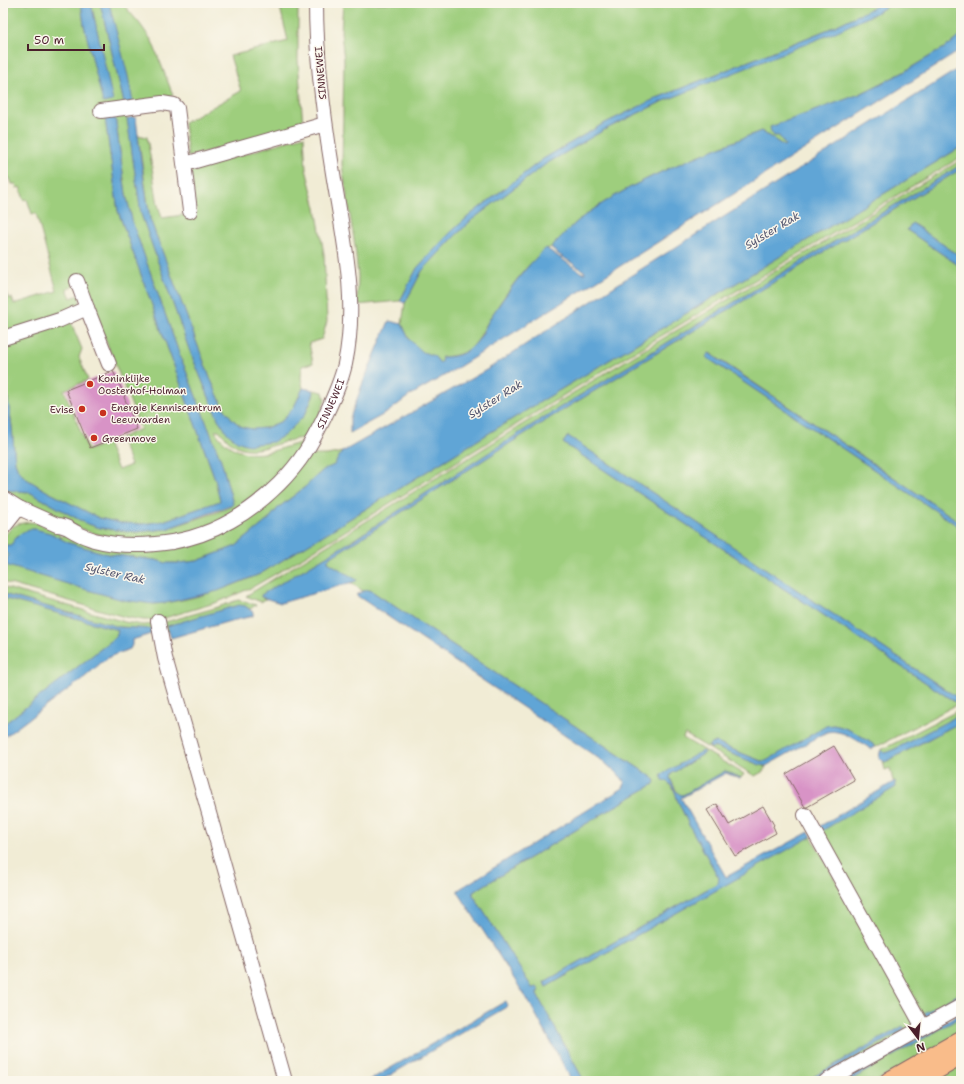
<svg xmlns="http://www.w3.org/2000/svg" width="964" height="1084" font-family="'Shantell Sans',sans-serif">
	<style>
		.green { fill: #9ece7d; stroke: #747654 }
		.water { fill: #61a5d6; stroke: #566280 }
		.building { fill: #d893c6 }
		.lines { fill: none; stroke-linecap: round; stroke-linejoin: round }
		.minor-casing { stroke: #846766; stroke-width: 16 }
		.major-casing { stroke: #846766; stroke-width: 20 }
		.minor { stroke: #fff; stroke-width: 14 }
		.major { stroke: #f9bc8a; stroke-width: 18 }
		.poi-dot { fill: #c8321e; stroke: #fbf7ec; stroke-width: 1.5 }
		.labels { text-anchor: middle; stroke-width: 3; stroke-linejoin: round; paint-order: stroke }
		.street-label { font-size: 10px; fill: #4a1f2b; stroke: #fbf7ec }
		.poi-label { font-size: 10px; fill: #4a1f2b; stroke: #fbf7ec; text-anchor: start }
		.water-label { font-size: 11px; font-style: italic; fill: #53556f; stroke: #fbf7ec }
	</style>
	<rect width="100%" height="100%" fill="#fbf7ec"/>
	<filter id="ink" filterUnits="userSpaceOnUse"><feTurbulence type="fractalNoise" baseFrequency=".025" numOctaves="2"/><feDisplacementMap in="SourceGraphic" scale="8" xChannelSelector="R" yChannelSelector="G"/><feConvolveMatrix kernelMatrix="1 2 1 2 8 2 1 2 1" color-interpolation-filters="sRGB"/></filter>
	<filter id="wash" filterUnits="userSpaceOnUse"><feTurbulence type="fractalNoise" baseFrequency=".012" numOctaves="4" result="noise"/><feDisplacementMap in="SourceGraphic" scale="16" xChannelSelector="R" yChannelSelector="G"/><feGaussianBlur stdDeviation="0.9" result="paint"/><feColorMatrix in="noise" values="0 0 0 0 0 0 0 0 0 0 0 0 0 0 0 0 0 1.4 0 .05"/><feComposite in="paint" operator="in"/></filter>
	<g filter="url(#wash)">
		<rect width="100%" height="100%" fill="#f1ecd5"/>
		<path class="green" d="M3,3H81L84,25L104,103L112,101L91,3H100L124,103L115,31L109,3H122L140,24L152,41L173,95L167,99L126,110L141,214L189,349L218,419L237,441L305,415L314,393L313,390L323,392L325,401L310,438C304,438 297,438 292,440C261,448 242,460 219,430L215,431C227,450 247,457 269,452C281,449 292,444 305,443C259,512 181,555 97,534C89,533 82,528 74,526C50,516 27,504 3,492V488L5,490L29,492L85,523L100,528L136,532L166,529L215,513L230,507L233,504L221,460L179,353L133,224L126,194L115,116L105,118L118,211L215,479L220,501L163,521L143,524L121,523L99,518L48,492L25,478L18,470L15,462L12,427L5,380L3,376V341L70,320L82,349L79,357L88,380L64,390L88,450L107,443L118,470L131,465L120,438L141,429L96,316L76,285L67,289L71,298L79,295L80,305L3,334V285L8,298H12L14,304L57,291L36,213L32,214L27,199L24,200L20,187L17,188L16,184H12L10,178L3,180Z
			M279,3H298V60L303,125L188,157L184,123L241,91L230,56L288,41Z
			M343,3H883L829,29L657,98L601,125L543,159L470,215L451,232L417,268L400,301L357,305L358,276L355,246L342,165L344,60L341,32Z
			M893,3H961V35L949,45L902,73L860,94L771,127L783,140L785,145L784,146L761,131C705,153 645,175 594,209C578,219 564,234 551,247C529,256 489,317 478,340C469,353 457,356 442,357V361L440,363L434,356L427,355L418,349L409,339L402,324L405,303L422,271L455,236L473,219L546,164L604,130L659,103L872,15Z
			M138,135L147,137L158,205L162,218L197,213L191,181V170L304,136L306,169L316,208L324,254L327,321L322,339L309,343L313,363L302,366L301,378L303,388L294,407L282,421L266,428L252,429L242,427L233,420L223,407L210,378L150,219Z
			M961,147V157L606,369L284,569L251,588L218,602L158,620H143L125,617L3,582V538L12,527L18,524L29,522L37,523L60,533L59,536L62,537L63,534L93,545L197,542L311,455H327L342,452L337,460L382,445L323,470L305,487L278,508L268,520L236,546L197,561L179,563H166L156,560L108,554L69,543L60,539H15L7,559L153,604C191,601 226,589 260,574L517,416Z
			M961,160V165L546,416L350,542L261,595L262,598L266,599L261,602L246,596L602,375Z
			M961,169V257L912,223L907,230L961,267V523L710,353L706,357L961,528V700L568,436L563,443L958,704L876,747C865,737 847,727 833,725L766,761H761L721,745L716,742L708,746L711,748L714,747L760,765L766,766L764,771L755,776L685,734L683,738L744,774L741,778L728,772L725,771L683,795L678,794L670,778L671,774L705,753L661,775C667,782 676,789 677,799L689,825L719,878L718,883L544,982L546,987L811,836L913,1020L911,1029L822,1081H813L905,1029L903,1026L806,1081H584L537,995V992L539,991L532,988L531,986L473,895V892L609,810L654,784L655,781L652,777L370,590L363,591L351,583L356,581L328,562V559L548,419Z
			M3,587L125,622L143,625L154,624L153,629L119,627L3,594Z
			M3,598L118,630L116,637L3,725Z
			M238,600L256,605L250,609L245,606L167,626L168,631H162V623L215,608Z
			M961,709V715L895,749L885,753L881,750Z
			M961,722V993L925,1013L927,1017L961,998V1003L926,1021L819,830L896,787L895,781H893L890,768L885,770L883,761L886,762Z
			M961,1017V1033L877,1081H849Z
			M961,1062V1077L954,1081H928Z"/>
		<path class="water" d="M81,3H91L113,101L103,103L84,25Z
			M100,3H109L128,76L133,102L124,103Z
			M883,3H893L872,15L831,34L659,103L604,130L546,164L473,219L455,236L422,271L405,303L400,301L417,268L451,232L470,215L543,159L601,125L657,98L829,29Z
			M961,35V50L595,282L449,373L409,396L388,412L350,433V418L362,385L389,321L402,324L409,339L414,344L423,352L434,356L440,363L442,361L441,359L442,357C454,357 463,355 473,346C481,339 485,327 490,318C507,293 524,268 546,248L582,273H585L584,271L555,252L551,247C564,234 578,219 594,209C645,175 705,153 761,131L784,146L785,145L779,136H774L771,132L770,127L860,94L902,73L949,45Z
			M961,67V147L517,416L260,574L218,591L166,603L153,604L123,600L84,589L8,566L6,563L8,555L4,551L6,545H11L15,539L21,533L29,529H35L50,533L69,543L108,554L156,560L166,563H179L197,561L236,546L268,520L278,508L305,487L323,470L334,465L342,452L488,369L627,278Z
			M115,116L126,194L133,224L179,353L221,460L233,504L232,505L166,529L136,532L100,528L85,523L29,492L5,490L3,488V376L5,380L12,427L15,462L18,470L25,478L48,492L99,518L121,523L143,524L163,521L220,501L215,479L118,211L105,118Z
			M132,117L136,118L141,161L150,219L210,378L223,407L233,420L242,427L252,429L266,428L282,421L294,407L303,388L313,390L314,393L305,415L285,435L273,442L248,445L237,441L228,434L218,419L189,349L141,214L127,119Z
			M961,165V169L548,419L328,559V562L357,580L356,581L281,603L261,597V595L350,542L546,416Z
			M912,223L961,257V267L907,230Z
			M709,353L961,523V528L706,357Z
			M568,436L961,700V703L958,704L563,443Z
			M370,590L652,777L655,781L654,784L609,810L473,892V895L531,986L532,988L537,987L540,991L537,992V995L584,1081H572L529,1002L458,892V890L623,788L625,783L621,777L604,762L356,595L363,591Z
			M3,594L119,627L153,629L154,633L132,640V645L130,649L111,656L102,662L85,677L3,738V725L116,637L118,630L3,598Z
			M239,605L245,606L253,612V616L227,622L171,638L167,626Z
			M961,714V722L885,762L879,758L880,752L881,750L885,753L895,749Z
			M833,725C847,727 865,737 876,747L871,749L868,747C856,740 842,729 827,732L766,766L760,765L714,747L711,748L708,746L716,742L721,745L761,761H766L826,726Z
			M702,751L705,753L671,774L670,778C673,785 676,795 683,795L725,771L728,772L741,778L740,779L726,773L681,798L726,877L809,832L812,836L546,987L544,982L718,883L719,878L689,825L677,799C676,792 670,781 663,780L661,775Z
			M895,781L896,787L820,832L817,828Z
			M961,993V998L927,1017L924,1013Z
			M506,1001L508,1006L380,1081H368Z
			M961,1013V1017L849,1081H841Z
			M903,1026L905,1029L813,1081H806Z"/>
		<g id="blocks">
			<path class="building" d="M113,371L125,396L124,397L137,429L90,448L66,390Z
				M834,746L854,780L807,807H805L786,774Z
				M717,804L729,825L763,806L774,825L773,826L776,833L735,856L707,810Z"/>
		</g>
	</g>
	<g filter="url(#ink)">
		<use href="#blocks" fill-opacity="0" stroke="#846766" stroke-width="1"/>
		<g class="lines">
			<g class="minor-casing">
				<g id="minor">
					<path d="M101,111L162,103L174,105L177,108L190,211"/>
					<path d="M185,164L325,124"/>
					<path d="M77,281L87,308"/>
					<path d="M3,338L60,320L87,308L109,364"/>
					<path id="s1" d="M3,498L19,508L57,525C66,525 69,529 77,533C82,536 89,538 94,540C120,547 146,546 172,542C213,535 250,513 279,484C301,462 312,443 325,416C333,399 341,382 345,364C359,298 342,232 332,167C323,112 316,58 316,3"/>
					<path d="M3,528L19,508"/>
					<path d="M158,621L165,658L285,1081"/>
					<path d="M805,815L923,1027"/>
					<path d="M826,1081L961,1006"/>
				</g>
			</g>
			<g class="major-casing">
				<path id="major" d="M889,1081L961,1040
					M917,1081L961,1056"/>
			</g>
			<use href="#minor" class="minor"/>
			<use href="#major" class="major"/>
		</g>
	</g>
	<g class="poi-dot">
		<circle cx="90" cy="384" r="4"/>
		<circle cx="82" cy="409" r="4"/>
		<circle cx="103" cy="413" r="4"/>
		<circle cx="94" cy="438" r="4"/>
	</g>
	<g class="labels">
		<g class="street-label">
			<text transform="translate(320 73) rotate(-95)" y="4">SINNEWEI</text>
			<text dy="4" stroke="none"><textPath href="#s1" startOffset="399">SINNEWEI</textPath></text>
		</g>
		<g class="poi-label">
			<text x="98" y="382">Koninklijke<tspan x="98" dy="12">Oosterhof-Holman</tspan></text>
			<text x="111" y="411">Energie Kenniscentrum<tspan x="111" dy="12">Leeuwarden</tspan></text>
			<text x="74" y="413" text-anchor="end">Evise</text>
			<text x="102" y="442">Greenmove</text>
		</g>
		<g class="water-label">
			<text transform="translate(772 230) rotate(-31)" y="4">Sylster Rak</text>
			<text transform="translate(495 399) rotate(-32)" y="4">Sylster Rak</text>
			<text transform="translate(115 573) rotate(13)" y="4">Sylster Rak</text>
		</g>
	</g>
	<rect width="964" height="1084" fill="none" stroke="#fbf7ec" stroke-width="16"/>
	<g transform="translate(918 1038) rotate(164)" stroke="#fbf7ec" stroke-width="3" paint-order="stroke">
	<path d="M0-3L7 15L0 10L-7 15Z" fill="#4a1f2b"/>
	<text y="-6" font-size="11" font-weight="bold" text-anchor="middle" fill="#4a1f2b">N</text>
	</g>
	<path d="M28 44v6h76v-6" fill="none" stroke="#4a1f2b" stroke-width="2"/>
	<text x="34" y="44" font-size="12" fill="#4a1f2b" stroke="#fbf7ec" stroke-width="3" paint-order="stroke">50 m</text>
</svg>
